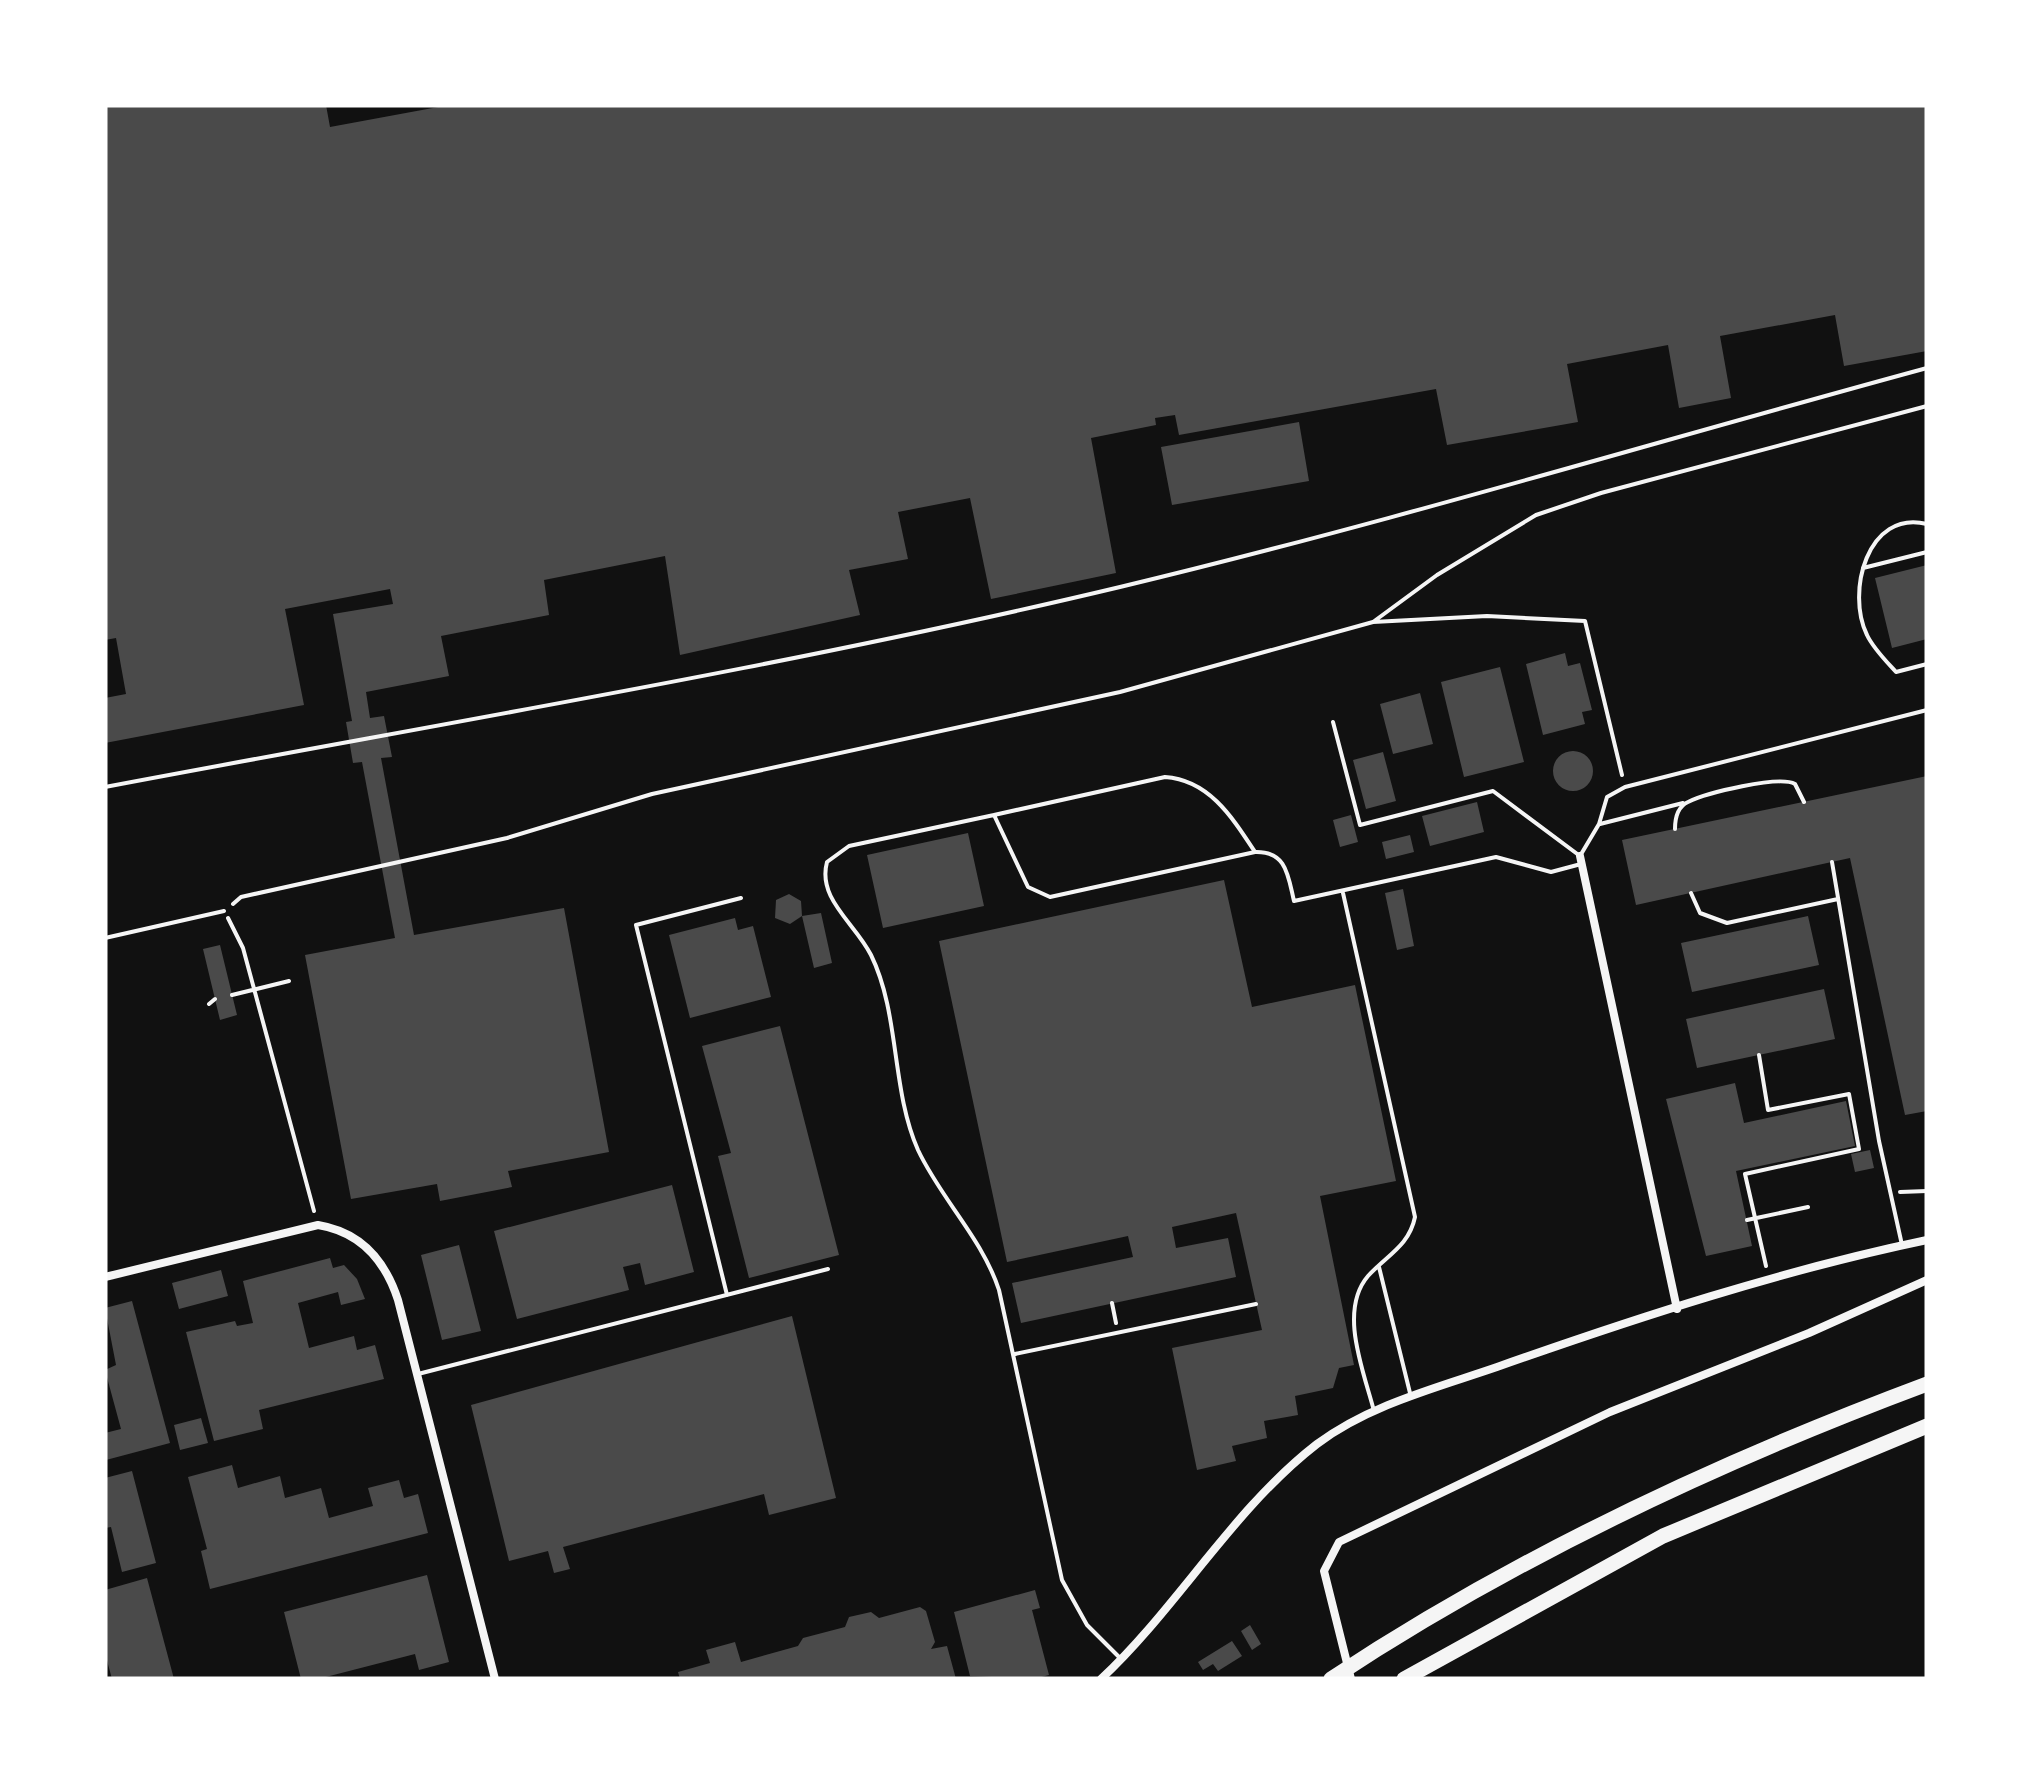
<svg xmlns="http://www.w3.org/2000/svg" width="2032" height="1784" font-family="Rubik,sans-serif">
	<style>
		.building { fill: #4a4a4a }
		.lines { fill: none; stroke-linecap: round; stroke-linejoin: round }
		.path { stroke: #f5f5f5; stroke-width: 4 }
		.service { stroke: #f5f5f5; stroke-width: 4 }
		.minor { stroke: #f5f5f5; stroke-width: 8 }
		.motorway { stroke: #f5f5f5; stroke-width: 15 }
	</style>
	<rect width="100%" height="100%" fill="#111"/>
	<path class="building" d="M105,105H326L330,127L449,105H1927V351L1844,366L1835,315L1720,336L1731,398L1679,408L1668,345L1567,364L1578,422L1447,445L1436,389L1179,435L1175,415L1155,418L1156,425L1091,438L1116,573L991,599L970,498L898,512L908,559L849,570L860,615L680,655L665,556L544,580L549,615L441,636L449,676L366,692L370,718L384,716L392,757L381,758L414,935L564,908L609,1152L508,1171L512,1187L440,1201L437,1184L351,1199L305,955L395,938L362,762L353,763L346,722L352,721L333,614L393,604L390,589L285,609L304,705L105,743V698L126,694L116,638L105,640Z
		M1299,422L1309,481L1172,505L1161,447Z
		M1927,565V639L1892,648L1875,578Z
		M1565,653L1568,666L1580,663L1592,710L1582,712L1585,724L1543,735L1526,664Z
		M1500,667L1524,762L1464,777L1441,682Z
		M1420,693L1433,744L1393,754L1380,704Z
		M1553 771a20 20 0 1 1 40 0a20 20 0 1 1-40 0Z
		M1383,752L1396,801L1366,809L1353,760Z
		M1927,776V1111L1905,1115L1850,858L1636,905L1622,840Z
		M1477,802L1484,832L1430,846L1422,816Z
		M1351,815L1358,842L1340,847L1333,820Z
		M968,833L984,906L883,928L867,855Z
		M1410,835L1414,852L1386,859L1382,842Z
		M1224,880L1252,1007L1355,985L1396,1181L1320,1196L1354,1365L1339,1368L1333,1388L1295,1396L1298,1415L1264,1421L1267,1438L1232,1446L1236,1461L1197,1470L1172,1348L1262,1330L1236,1213L1172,1227L1176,1248L1228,1238L1236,1277L1021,1323L1012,1283L1133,1257L1128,1236L1007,1262L939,941Z
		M1403,889L1414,946L1397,950L1385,893Z
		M789,894L801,901L802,916L821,913L832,963L814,968L802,916L790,924L775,918L776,900Z
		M1808,916L1819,965L1692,992L1681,943Z
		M735,918L738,930L753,926L771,997L690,1018L669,935Z
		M220,945L237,1015L220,1020L203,949Z
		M1824,989L1835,1039L1697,1068L1686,1019Z
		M780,1026L839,1255L749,1278L718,1156L731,1153L702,1046Z
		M1735,1083L1744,1123L1846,1101L1855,1146L1736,1171L1752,1246L1706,1256L1666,1099Z
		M1870,1150L1874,1168L1855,1172L1851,1154Z
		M672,1185L694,1272L645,1285L640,1263L623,1267L629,1290L517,1319L494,1231Z
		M459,1245L481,1331L442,1340L421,1255Z
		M330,1258L333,1268L344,1265L357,1279L365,1299L341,1305L338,1292L298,1303L309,1348L354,1336L357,1350L375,1345L384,1379L259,1410L263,1429L214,1441L186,1332L235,1321L237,1326L253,1323L243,1281Z
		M221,1270L228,1296L179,1309L172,1283Z
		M132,1301L170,1443L106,1460L105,1433L121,1429L105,1370L116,1365L105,1308Z
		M792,1316L836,1498L769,1515L764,1494L563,1547L570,1569L554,1573L548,1551L509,1561L471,1405Z
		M201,1418L208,1443L180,1450L174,1425Z
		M232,1465L238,1488L280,1476L285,1498L321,1488L329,1518L373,1506L368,1488L399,1480L404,1498L418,1494L428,1533L210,1589L201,1551L207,1549L188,1477Z
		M132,1471L156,1563L122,1572L111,1527L105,1528V1478Z
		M427,1575L449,1662L419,1670L415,1654L318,1679H301L284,1612Z
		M147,1578L174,1679H112L105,1653V1590Z
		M1035,1590L1040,1608L1032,1610L1049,1675L1034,1679L970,1676L954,1612Z
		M920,1607L926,1611L935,1642L931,1649L947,1646L956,1679H680L678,1672L710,1663L706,1650L735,1642L741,1662L798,1646L803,1638L845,1627L849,1617L871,1612L879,1618Z
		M1250,1625L1261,1644L1252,1650L1241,1631Z
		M1232,1641L1242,1656L1218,1671L1213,1664L1203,1670L1198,1662Z"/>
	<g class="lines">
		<path class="path" d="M1373,622L1437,575L1536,515L1601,493L1927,406
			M233,904L241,897L507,838L652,794L1120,692L1373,622L1487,616L1585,621L1622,775
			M228,918L243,948L314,1211
			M232,995L289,981
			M209,1004L215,999
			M1759,1055L1768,1110L1849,1094L1859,1149L1745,1174L1766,1266
			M1900,1192L1927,1191
			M1747,1220L1808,1207
			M1112,1303L1116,1323"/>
		<path class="service" d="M1927,524C1867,509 1846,593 1867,635C1873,648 1886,661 1896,672L1927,664
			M1863,568L1927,552
			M1333,722L1360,825L1493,791L1580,856L1599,824L1607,797L1625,787L1927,710
			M105,787C443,723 785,667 1120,587C1391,522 1658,441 1927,368
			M994,815L1165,777C1209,780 1232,817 1255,852
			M1600,824L1683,803
			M1675,829C1675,818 1677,807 1688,802C1706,793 1779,775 1795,784L1804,802
			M1832,862L1879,1141L1902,1245
			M1343,893L1415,1217C1409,1246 1387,1255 1368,1276C1338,1311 1364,1372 1374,1411
			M1691,893L1700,913L1727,923L1838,899
			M105,938L224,911
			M1379,1267L1410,1393
			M727,1295L636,925L741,898
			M1015,1354L1256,1304
			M418,1374L828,1269
			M1122,1660L1087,1625L1062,1580L999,1290C982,1238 941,1199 918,1150C891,1089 900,1014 871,955C855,923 817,899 827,862L849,846L994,815L1028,887L1050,897L1255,852C1287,851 1288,876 1294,901L1496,857L1551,872L1581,864"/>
		<path class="minor" d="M1580,856L1677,1309
			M105,1277L318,1225C361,1232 385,1260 398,1300L495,1679
			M1101,1679C1178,1607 1233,1509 1317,1444C1369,1405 1436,1388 1497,1367C1636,1318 1783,1270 1927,1240
			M1351,1679L1324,1571L1339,1542L1610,1412L1809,1333L1927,1280"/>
		<path class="motorway" d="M1331,1679C1517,1556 1718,1462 1927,1384
			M1404,1679L1663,1536L1927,1426"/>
	</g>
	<rect width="2032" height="1784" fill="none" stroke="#ffffff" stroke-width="215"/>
</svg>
